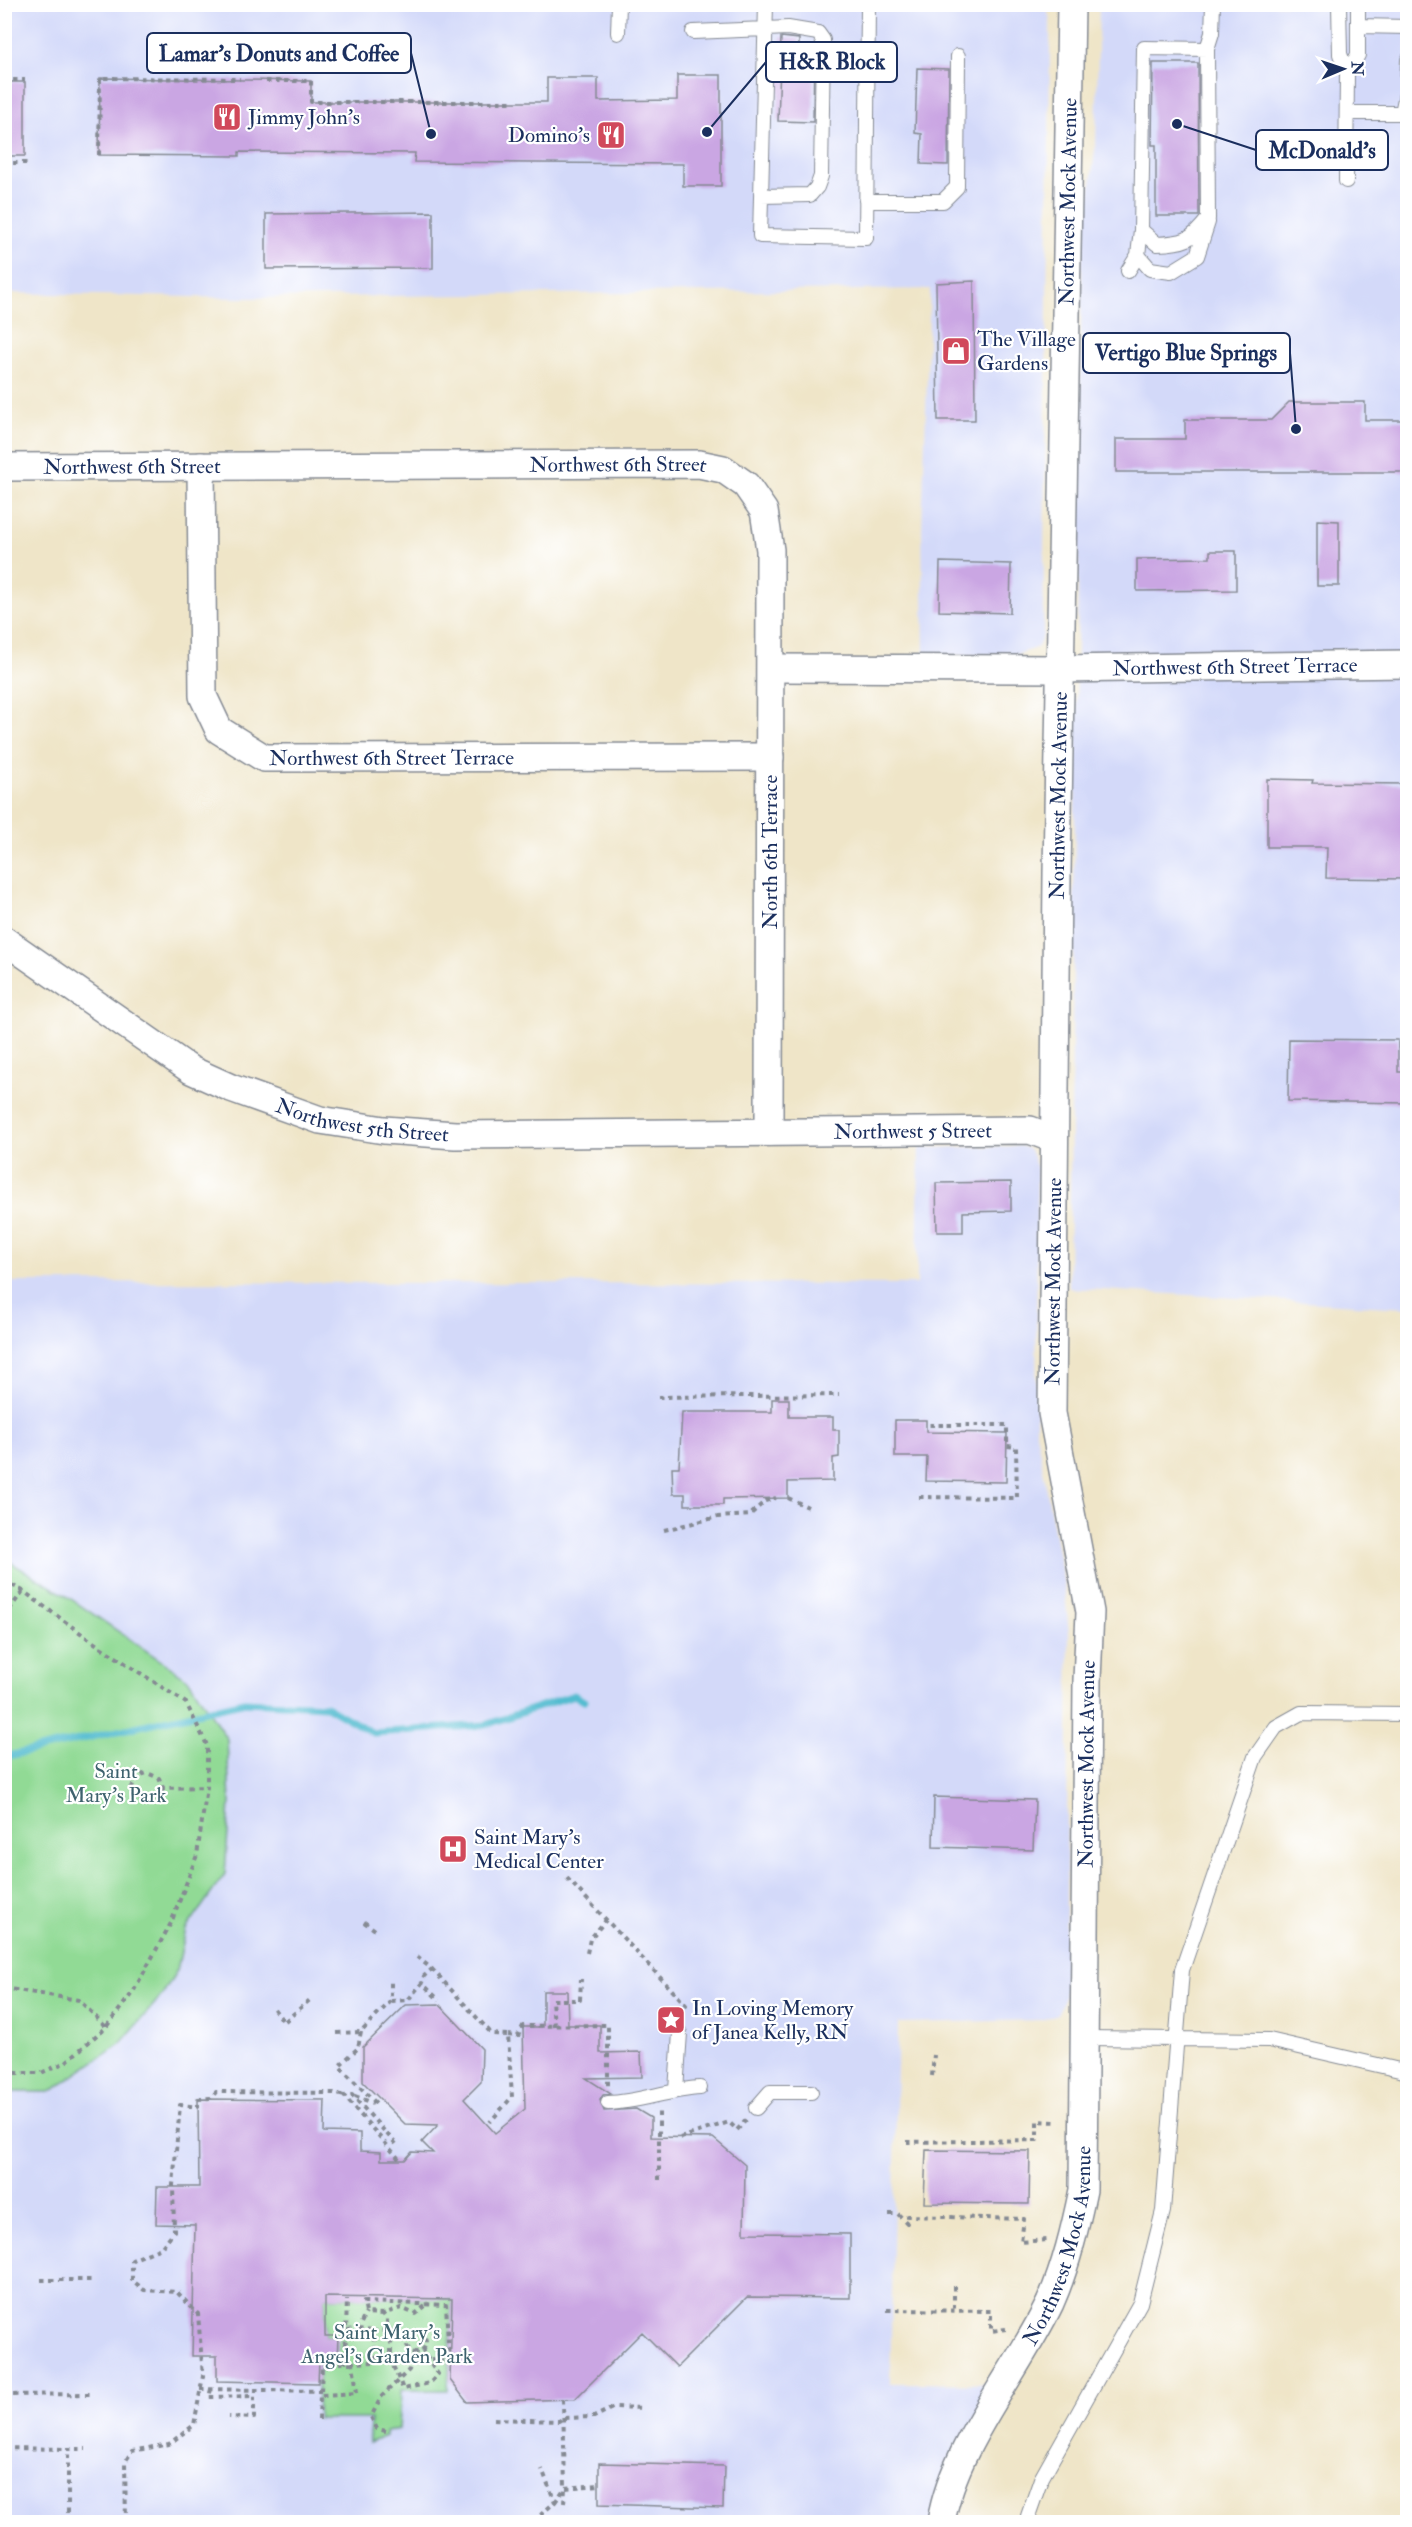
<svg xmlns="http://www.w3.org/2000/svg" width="1412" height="2527" font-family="'IM FELL Double Pica',serif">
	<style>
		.built { fill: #d3d9f9 }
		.green { fill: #91da95; stroke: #56847a; stroke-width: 1.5 }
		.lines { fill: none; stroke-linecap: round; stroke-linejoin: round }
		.stream { stroke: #53bcd0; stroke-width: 7 }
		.building { fill: #caa6e3 }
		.lane-casing { stroke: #858a93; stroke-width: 16 }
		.street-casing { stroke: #858a93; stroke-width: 30 }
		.path { stroke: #858a93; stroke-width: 4; stroke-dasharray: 4.5 4.5; stroke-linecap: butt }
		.lane { stroke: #fff; stroke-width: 14 }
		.street { stroke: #fff; stroke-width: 27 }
		.labels { text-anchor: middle; stroke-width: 4.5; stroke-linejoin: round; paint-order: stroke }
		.poi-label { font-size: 21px; fill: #1b2f5e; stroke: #fff; text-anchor: start }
		.street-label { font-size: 21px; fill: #1b2f5e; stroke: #fff }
		.park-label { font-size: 21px; fill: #3e626e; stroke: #fff }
		.leader { fill: none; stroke: #1b2f5e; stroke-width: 2 }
		.callout-dot { fill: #1b2f5e; stroke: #fff; stroke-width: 2 }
		.callout { fill: #fff; stroke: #1b2f5e; stroke-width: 2 }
		.callout-label { font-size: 22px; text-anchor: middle; font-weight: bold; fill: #1b2f5e }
	</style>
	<rect width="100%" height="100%" fill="#fff"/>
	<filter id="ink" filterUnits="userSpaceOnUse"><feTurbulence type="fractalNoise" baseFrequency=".0167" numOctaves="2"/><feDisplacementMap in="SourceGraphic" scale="12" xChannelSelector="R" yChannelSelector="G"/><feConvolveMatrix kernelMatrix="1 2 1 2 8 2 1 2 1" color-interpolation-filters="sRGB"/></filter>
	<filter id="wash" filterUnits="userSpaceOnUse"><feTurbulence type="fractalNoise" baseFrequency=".008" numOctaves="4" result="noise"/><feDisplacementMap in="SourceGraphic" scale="24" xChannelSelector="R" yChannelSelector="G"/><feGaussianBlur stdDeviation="1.35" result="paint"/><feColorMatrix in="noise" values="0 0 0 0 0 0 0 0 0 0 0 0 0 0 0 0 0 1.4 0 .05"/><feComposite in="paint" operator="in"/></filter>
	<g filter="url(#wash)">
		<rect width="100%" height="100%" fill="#efe5c8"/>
		<path class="built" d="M5,5H1046L1050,20V48L1043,635L1038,647L1016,655H924L922,530L930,289L241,298L5,293Z
			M1099,5H1407V1308L1069,1288L1082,258L1096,142Z
			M1021,1146L1027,1148L1031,1152L1037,1168L1036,1432L1064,1584L1069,1634L1065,1998L1057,2014L1042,2020L898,2023L890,2383L1005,2384L941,2522H5L4,1282L917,1284L919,1148Z"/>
		<path class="green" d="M5,1559L68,1597L189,1680L227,1739L230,1803L225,1874L186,1929L177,1970L162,1995L120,2044L50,2092H5Z
			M325,2297L452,2299L448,2390H401L399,2429L386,2431V2436L369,2443L370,2419H317L319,2361H337L338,2336H325Z"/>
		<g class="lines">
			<path class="stream" d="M4,1757L245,1702L326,1706L373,1733L485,1725L574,1695L584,1701"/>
		</g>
		<g id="blocks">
			<path class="building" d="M781,37L799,39V49H814L813,122L778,121Z
				M1153,63H1198L1199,216H1156V145H1152Z
				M917,68L949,69L948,165L921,164L922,134L915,133Z
				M677,75H721V186H683V164L414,162L415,153L239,152V156L99,155L100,78L311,81V102H547V78H598V101L677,100Z
				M4,82H25V156H4Z
				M433,212V268L266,269V214Z
				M974,281L975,420H938L936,283Z
				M1289,402H1365V420H1407V472H1116V439H1185V420H1271Z
				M1317,520L1339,521V586H1317Z
				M1210,551H1236V590L1137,591V559L1210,558Z
				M940,562L1011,564L1010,613L939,611Z
				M1267,779L1313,780L1312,783L1407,784V879L1326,878L1327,847H1267Z
				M1289,1039L1398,1040V1072H1407V1103L1288,1101Z
				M1011,1182V1211L963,1212V1232H937L936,1183Z
				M772,1399H789V1417H833V1430H839V1457L833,1458V1481L788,1482V1498L723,1499V1505H685V1494H673L672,1467H679L682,1412H772Z
				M895,1420H926V1432L1007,1433L1006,1482L926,1481L927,1457H895Z
				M934,1797L1035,1800L1033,1850L933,1847Z
				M543,1991H567L568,2025H600V2053L641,2052L642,2077L586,2078L611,2094L603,2095L600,2100L604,2111L636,2109L651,2118V2137L713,2138L745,2165L744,2233L850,2234V2298L747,2297L677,2367L642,2332L575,2399L467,2402L450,2380L452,2299L325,2297V2336H338L337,2361H319L318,2383L217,2381V2356H192L195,2225L156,2224L157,2187H199L198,2099L325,2100L324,2132L360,2133V2151L381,2152V2160H405L412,2152L433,2153L422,2142L438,2125L405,2124L363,2082V2047L406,2005L439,2004L482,2049L481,2082L464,2099L495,2133L525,2109L523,2027H543Z
				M926,2150L1030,2151L1029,2204L924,2203Z
				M599,2463L724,2466L723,2508L599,2504Z"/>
		</g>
	</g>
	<g filter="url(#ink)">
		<use href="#blocks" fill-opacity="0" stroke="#858a93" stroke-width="1.5"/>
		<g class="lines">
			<g class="lane-casing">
				<path id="lane" d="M766,4L760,236L866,238L868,4
					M1339,4L1340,54L1347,73L1346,181
					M1358,26L1408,27
					M693,32L788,28L818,33L823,40L821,176L817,187L810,195L761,196
					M618,33L619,4
					M1144,48L1207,49L1208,219C1191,241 1184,243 1157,244L1141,230Z
					M1207,49L1212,33L1213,4
					M1347,73L1358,55V4
					M1347,113H1408
					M1402,113L1407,89L1408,60
					M866,201H943L957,187L958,56
					M1141,230L1138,255L1150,269L1171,272L1197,256L1208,222
					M1128,271L1138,255
					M1085,2038L1269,2040L1408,2072
					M676,2090L680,2033
					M608,2103C639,2102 668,2090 700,2088
					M756,2108L770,2092H811
					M1031,2522L1028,2516L1041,2479L1140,2303L1163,2211L1182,1970L1255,1757L1276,1727L1301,1713L1408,1714"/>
			</g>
			<g class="street-casing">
				<g id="street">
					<path id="s1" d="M201,466L203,696L219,730L264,758L770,757"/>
					<path id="s2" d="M4,467L699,464L723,469L746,485L764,511L770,550L769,1132"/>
					<path id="s3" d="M771,668L1060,669L1408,664"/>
					<path id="s4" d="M4,940L191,1070L231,1088L320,1120L384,1130L455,1135L1030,1130L1054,1139"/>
					<path id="s5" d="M941,2522C954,2444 1016,2374 1050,2303C1066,2267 1075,2228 1083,2190L1087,1680L1090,1612L1052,1413L1057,874L1071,4"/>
				</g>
			</g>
			<path class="path" d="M4,80H25
				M266,81H311V102H515
				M99,155L100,78L240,79
				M4,163H31
				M658,1397L839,1395
				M919,1497L1017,1498L1016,1447L1007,1446V1425H929
				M788,1498L808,1507
				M664,1530L718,1517L750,1515L765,1501L776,1498
				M4,1581L23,1591L93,1642L186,1703L207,1745V1787L197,1855L171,1923L133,1992L106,2027L66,2062L41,2073H4
				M4,1617L23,1591
				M163,1788C157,1810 137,1806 132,1787L138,1776L147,1773L159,1778L163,1788L207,1787
				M567,1878L686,2005L676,2015
				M364,1922L378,1932
				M587,1953L590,1939L606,1920
				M417,1957L432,1969L424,1976L422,1983
				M432,1969L492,2034L508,2035L512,2097L490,2122
				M4,1988L79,2000L106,2027
				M391,2001L408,2000L422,1983L439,2000
				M274,2009L284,2022L311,1999
				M554,2026L552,2000H580L581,1979
				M361,2032L358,2048L339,2066L377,2104
				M337,2033L361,2032L391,2001V1980
				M508,2035L518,2036L523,2026L608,2025V2087
				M932,2076L934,2055
				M355,2096L373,2103
				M680,2138L729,2122L737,2130L747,2119
				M907,2142L1037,2140V2121L1057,2122
				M396,2144L352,2095L344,2096L399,2159
				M659,2180V2112
				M889,2214H898L907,2223V2216L1024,2219L1021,2242L1046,2240
				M41,2280H91
				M954,2286V2311
				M887,2310L991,2311V2331L1006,2329
				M383,2314L366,2313L364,2302L446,2305L449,2360H431
				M358,2329L374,2331
				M347,2330L358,2329L366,2313
				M406 2342a10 10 0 1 1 20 0a10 10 0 1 1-20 0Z
				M408,2337L391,2331V2361L403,2389L430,2383L438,2374L422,2350
				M345,2363L347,2299
				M200,2389L321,2391
				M211,2389L209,2397L254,2396V2418L229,2417
				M321,2391L322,2363H353
				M4,2395L90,2394
				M563,2399L565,2488L599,2485
				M494,2419L559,2421L563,2418L594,2417L614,2407L643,2408
				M319,2420L320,2395L357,2393L353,2363L375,2362L374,2331H391L387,2327V2319L383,2314L401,2308L415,2314L429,2303
				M386,2431L377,2429L371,2417L381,2397L409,2370L414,2352
				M4,2448L68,2449
				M555,2502L565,2488
				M564,2503L565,2488
				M68,2522V2449H86
				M126,2522L125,2462L132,2451L169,2444L194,2425L203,2376L198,2314L177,2292L144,2290L132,2280V2260L161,2248L174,2231L173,2185L180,2105L198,2107V2099L211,2098L216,2092L334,2093L344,2096
				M528,2522L536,2519
				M536,2522V2519L555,2502L542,2469"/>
			<use href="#lane" class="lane"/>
			<use href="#street" class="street"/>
		</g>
	</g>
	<defs>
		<g id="restaurant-square" transform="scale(1.5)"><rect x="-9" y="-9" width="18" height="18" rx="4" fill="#d1495b" stroke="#fff"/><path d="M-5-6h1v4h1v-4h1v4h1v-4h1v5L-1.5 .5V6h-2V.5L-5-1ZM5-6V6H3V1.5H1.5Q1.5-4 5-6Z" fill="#fff"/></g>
		<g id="shop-square" transform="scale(1.5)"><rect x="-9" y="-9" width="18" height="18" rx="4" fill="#d1495b" stroke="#fff"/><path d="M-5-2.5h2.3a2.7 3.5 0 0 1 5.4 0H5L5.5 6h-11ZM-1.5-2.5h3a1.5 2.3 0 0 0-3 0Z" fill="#fff"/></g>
		<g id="hospital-square" transform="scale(1.5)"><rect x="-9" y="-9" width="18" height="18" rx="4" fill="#d1495b" stroke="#fff"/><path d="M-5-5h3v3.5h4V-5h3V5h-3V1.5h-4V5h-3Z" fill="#fff"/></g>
		<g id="sight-square" transform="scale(1.5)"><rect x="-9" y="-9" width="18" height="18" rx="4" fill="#d1495b" stroke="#fff"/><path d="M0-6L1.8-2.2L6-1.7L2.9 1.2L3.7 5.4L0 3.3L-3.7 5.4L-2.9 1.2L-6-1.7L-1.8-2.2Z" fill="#fff"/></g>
	</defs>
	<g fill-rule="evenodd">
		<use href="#restaurant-square" x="227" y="117"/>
		<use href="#restaurant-square" x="611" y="135"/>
		<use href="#shop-square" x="956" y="351"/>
		<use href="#hospital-square" x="453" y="1849"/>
		<use href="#sight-square" x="671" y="2020"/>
	</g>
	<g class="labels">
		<g class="poi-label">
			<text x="248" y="124">Jimmy John's</text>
			<text x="590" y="142" text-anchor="end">Domino's</text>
			<text x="977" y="346">The Village<tspan x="977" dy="24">Gardens</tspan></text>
			<text x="474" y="1844">Saint Mary's<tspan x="474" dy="24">Medical Center</tspan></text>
			<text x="692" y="2015">In Loving Memory<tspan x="692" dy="24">of Janea Kelly, RN</tspan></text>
		</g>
		<g class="street-label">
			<text dy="7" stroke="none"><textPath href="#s5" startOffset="2356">Northwest Mock Avenue</textPath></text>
			<text dy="7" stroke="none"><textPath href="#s2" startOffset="128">Northwest 6th Street</textPath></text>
			<text dy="7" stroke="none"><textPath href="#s2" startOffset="614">Northwest 6th Street</textPath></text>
			<text dy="7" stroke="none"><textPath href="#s3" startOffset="464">Northwest 6th Street Terrace</textPath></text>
			<text dy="7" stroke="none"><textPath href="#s1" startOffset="448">Northwest 6th Street Terrace</textPath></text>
			<text dy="7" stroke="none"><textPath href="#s5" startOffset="1762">Northwest Mock Avenue</textPath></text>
			<text transform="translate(770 852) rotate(-90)" y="7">North 6th Terrace</text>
			<text dy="7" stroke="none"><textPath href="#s4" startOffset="408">Northwest 5th Street</textPath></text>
			<text dy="7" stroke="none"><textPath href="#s4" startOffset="960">Northwest 5 Street</textPath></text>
			<text dy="7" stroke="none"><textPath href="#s5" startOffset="1276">Northwest Mock Avenue</textPath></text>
			<text dy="7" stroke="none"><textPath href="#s5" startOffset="790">Northwest Mock Avenue</textPath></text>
			<text dy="7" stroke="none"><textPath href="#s5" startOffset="304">Northwest Mock Avenue</textPath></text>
		</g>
		<g class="park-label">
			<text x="116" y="1778">Saint<tspan x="116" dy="24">Mary's Park</tspan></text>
			<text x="387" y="2339">Saint Mary's<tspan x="387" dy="24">Angel's Garden Park</tspan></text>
		</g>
	</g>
	<path class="leader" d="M431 134L411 53M707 132L766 62M1177 124L1256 150M1296 429L1290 353"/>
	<g class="callout-dot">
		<circle cx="431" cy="134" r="6"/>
		<circle cx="707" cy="132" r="6"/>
		<circle cx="1177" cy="124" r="6"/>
		<circle cx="1296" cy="429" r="6"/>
	</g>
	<g class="callout">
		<rect x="147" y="33" width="264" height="40" rx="6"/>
		<rect x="766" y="42" width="131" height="40" rx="6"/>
		<rect x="1256" y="130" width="132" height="40" rx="6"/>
		<rect x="1083" y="333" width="207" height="40" rx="6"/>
	</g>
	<g class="callout-label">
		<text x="279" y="61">Lamar's Donuts and Coffee</text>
		<text x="832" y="69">H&amp;R Block</text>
		<text x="1322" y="158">McDonald's</text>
		<text x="1186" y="360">Vertigo Blue Springs</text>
	</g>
	<rect width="1412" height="2527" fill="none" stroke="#fff" stroke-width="24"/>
	<g transform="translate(1343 69) rotate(88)" stroke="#ffffff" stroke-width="4.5" paint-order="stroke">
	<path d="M0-4.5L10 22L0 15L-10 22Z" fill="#1b2f5e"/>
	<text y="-9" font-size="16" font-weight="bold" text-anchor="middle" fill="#1b2f5e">N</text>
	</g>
</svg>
